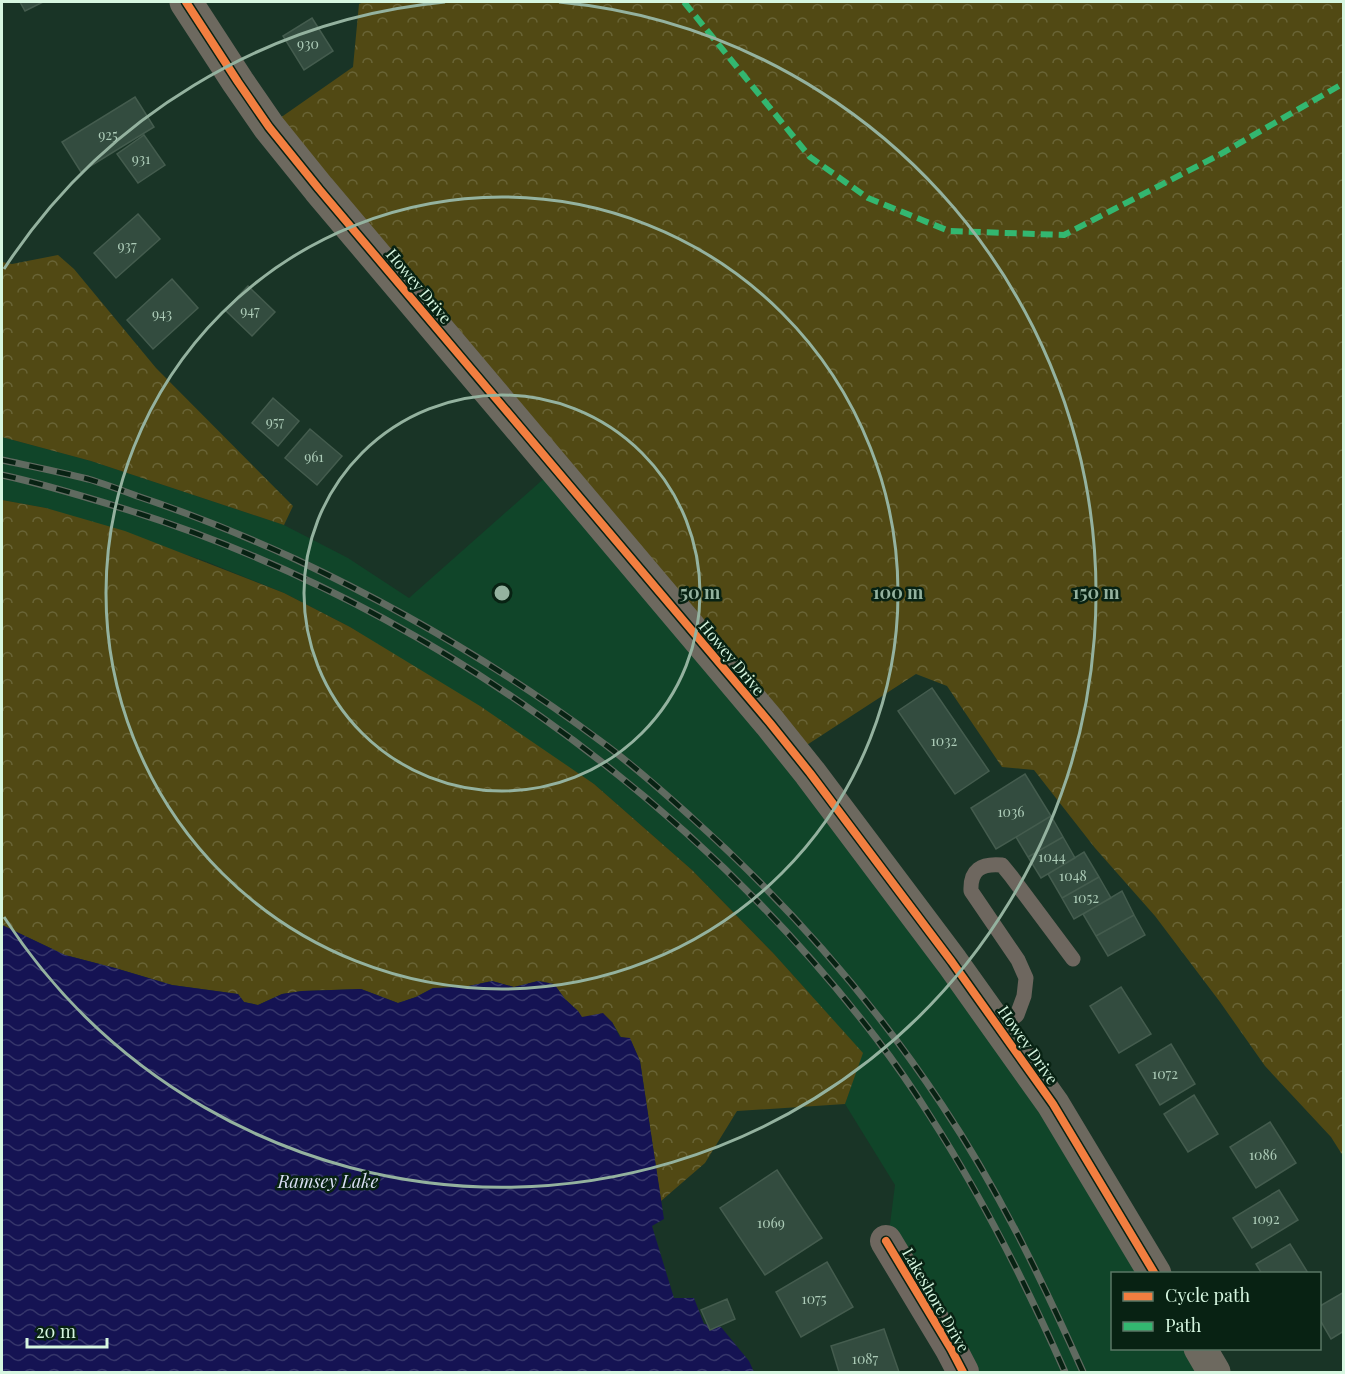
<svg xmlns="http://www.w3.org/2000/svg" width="1345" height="1374" font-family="'Playfair Display',serif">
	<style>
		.built { fill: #104529 }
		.forest { fill: url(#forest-crowns) }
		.water { fill: url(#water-waves) }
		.building { fill: #334c3f; stroke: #445c4e; stroke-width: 1.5 }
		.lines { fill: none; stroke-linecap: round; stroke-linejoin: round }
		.lane { stroke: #6e675f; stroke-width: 15 }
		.street { stroke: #6e675f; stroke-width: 32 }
		.secondary { stroke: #6d695f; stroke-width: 33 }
		.rail-casing { stroke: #606a60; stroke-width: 7 }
		.rail { stroke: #082213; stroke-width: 4.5; stroke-dasharray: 14; stroke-linecap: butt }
		.quiet { stroke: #33b770; stroke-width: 6; stroke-dasharray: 12 6; stroke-linecap: butt }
		.cycleway-casing { stroke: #082213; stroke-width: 11 }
		.cycleway { stroke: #f27e40; stroke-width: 8 }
		.ring { fill: none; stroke: #94b29f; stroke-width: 3 }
		.labels { text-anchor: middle; stroke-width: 5; stroke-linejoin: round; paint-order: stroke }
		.number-label { font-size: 14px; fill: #adccb8 }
		.street-label { font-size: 16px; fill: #d6f6e0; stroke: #082213 }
		.water-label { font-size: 18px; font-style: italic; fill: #dadff5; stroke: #082213 }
		.centre { fill: #94b29f; stroke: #082213; stroke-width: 3 }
		.ring-label { font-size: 18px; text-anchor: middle; font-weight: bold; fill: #94b29f; stroke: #082213; stroke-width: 5; stroke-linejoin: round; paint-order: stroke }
	</style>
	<defs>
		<pattern id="forest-crowns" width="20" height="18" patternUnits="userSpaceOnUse" patternTransform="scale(1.5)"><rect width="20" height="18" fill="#514914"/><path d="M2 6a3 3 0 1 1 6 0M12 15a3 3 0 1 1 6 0" fill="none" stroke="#696436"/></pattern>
		<pattern id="water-waves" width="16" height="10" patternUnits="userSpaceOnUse" patternTransform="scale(1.5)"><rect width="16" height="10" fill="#151353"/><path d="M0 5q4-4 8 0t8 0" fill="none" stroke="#36366b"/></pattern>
	</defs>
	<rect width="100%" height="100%" fill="#193426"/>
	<path class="built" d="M2,437L91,461L284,525L348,558L409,598L557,467L684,618L1158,1273L1112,1274V1348L1202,1349L1217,1372H964L888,1240L895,1185L845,1104L862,1053L774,954L692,870L594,784L350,627L284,593L205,561L46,508L2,500Z"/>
	<path class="forest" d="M364,2H1343V1156L1331,1137L1265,1066L1220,1002L1155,916L1095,848L1034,770L1002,767L947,686L916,674L796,752L270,125L353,67L359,4Z
		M58,255L74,269L156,368L293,506L284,525L91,461L2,437V262L12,264Z
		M2,500L46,508L125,531L284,593L350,627L480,706L594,784L692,870L774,954L863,1053L845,1104L737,1111L705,1163L661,1201L640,1061L630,1039L621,1037L612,1022L582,1018L578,1011L565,999L554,984L538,981L514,987L492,981L464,987L433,988L416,997L398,1003L361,989L302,991L282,994L258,1005L244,1002L238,994L172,985L115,968L65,955L2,925Z"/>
	<path class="water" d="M2,925L65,955L115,968L172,985L238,994L244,1002L258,1005L282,994L302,991L361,989L398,1003L416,997L433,988L464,987L492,981L514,987L538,981L554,984L565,999L578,1011L582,1017L603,1013L612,1022L620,1037L630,1038L640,1061L664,1219L652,1226L674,1298H694L704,1324L721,1327L749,1361L754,1372H2Z"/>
	<path class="building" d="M20,2H43L25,11Z
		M312,18L333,51L304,70L283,36Z
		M135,97L154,127L81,172L62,142Z
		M144,135L165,165L138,183L117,154Z
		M138,214L160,239L116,278L94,253Z
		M172,279L198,308L153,349L127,320Z
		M248,286L275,312L252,336L225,310Z
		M273,398L299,421L278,446L252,423Z
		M310,429L342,456L317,485L285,458Z
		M932,688L989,771L955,794L898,711Z
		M1025,774L1051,816L996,849L971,808Z
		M1051,816L1063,837L1028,857L1016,837Z
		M1063,837L1075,858L1041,878L1028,857Z
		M1084,852L1099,877L1062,898L1048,874Z
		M1099,877L1111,898L1074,919L1062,898Z
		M1122,891L1134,915L1096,936L1083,914Z
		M1134,915L1145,935L1108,956L1096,936Z
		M1121,987L1151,1034L1119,1053L1090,1006Z
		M1171,1044L1195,1084L1160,1105L1136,1065Z
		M1194,1095L1218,1134L1188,1152L1164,1114Z
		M1270,1122L1296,1163L1256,1188L1230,1147Z
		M777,1170L822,1238L765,1275L720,1208Z
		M1279,1190L1298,1220L1252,1248L1233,1218Z
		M1290,1244L1308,1273L1262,1274L1256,1264Z
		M827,1262L853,1307L801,1337L776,1292Z
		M1344,1292V1331L1331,1339L1320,1320V1306Z
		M727,1299L735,1319L710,1330L701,1310Z
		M884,1329L899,1372H839L831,1346Z"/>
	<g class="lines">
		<path class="lane" d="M1000,1028L1017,1015L1024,996L1026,978L1018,960L971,891C970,870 981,863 1002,865L1011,876L1073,959"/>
		<path class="street" d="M886,1241L951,1349L963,1372"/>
		<path class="secondary" d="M186,2L238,82L269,127L319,189L770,723L810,773L952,962L1053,1104L1155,1274
			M1200,1348L1214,1372"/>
		<g class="rail-casing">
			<path id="rail" d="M2,460C30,466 60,472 88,479C105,484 121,490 137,496C191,514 243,535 295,559C401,609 505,670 599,740C631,763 661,790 690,816C785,901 871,998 942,1105C998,1189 1042,1280 1083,1372
				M2,475C44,484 86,497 128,510C422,603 688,794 876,1038C895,1063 913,1089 930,1116C982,1197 1026,1284 1065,1372"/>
		</g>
		<use href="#rail" class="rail"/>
		<path class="quiet" d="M684,2L810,157L868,198L949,231L1064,235L1219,155L1344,83"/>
		<g class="cycleway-casing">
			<path id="cycleway" d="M186,2L238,82L269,127L319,189L770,723L810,773L952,962L1053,1104L1155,1274
				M886,1241L951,1349L963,1372"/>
		</g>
		<use href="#cycleway" class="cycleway"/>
	</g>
	<g class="ring">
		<circle cx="502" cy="593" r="198"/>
		<circle cx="502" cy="593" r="396"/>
		<path d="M4 269A594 594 0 0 1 445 2M559 2A594 594 0 1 1 4 917"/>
	</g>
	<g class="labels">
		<g class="number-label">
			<text x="308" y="49">930</text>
			<text x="108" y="140">925</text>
			<text x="141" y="164">931</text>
			<text x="127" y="251">937</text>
			<text x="250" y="316">947</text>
			<text x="162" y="319">943</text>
			<text x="275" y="427">957</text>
			<text x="314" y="462">961</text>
			<text x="944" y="746">1032</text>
			<text x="1011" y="817">1036</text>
			<text x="1052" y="862">1044</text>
			<text x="1073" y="881">1048</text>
			<text x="1086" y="903">1052</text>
			<text x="1165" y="1079">1072</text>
			<text x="1263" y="1160">1086</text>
			<text x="1266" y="1224">1092</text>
			<text x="771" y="1228">1069</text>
			<text x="814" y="1304">1075</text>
			<text x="865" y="1364">1087</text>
		</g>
		<g class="street-label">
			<text transform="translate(419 286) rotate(50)" y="6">Howey Drive</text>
			<text transform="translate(732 658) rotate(50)" y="6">Howey Drive</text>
			<text transform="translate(1028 1045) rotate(55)" y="6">Howey Drive</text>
			<text transform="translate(936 1300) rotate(60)" y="6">Lakeshore Drive</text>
		</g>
		<g class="water-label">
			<text x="328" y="1188">Ramsey Lake</text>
		</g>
	</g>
	<circle cx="502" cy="593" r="9" class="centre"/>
	<g class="ring-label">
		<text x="700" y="599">50 m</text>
		<text x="898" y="599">100 m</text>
		<text x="1096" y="599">150 m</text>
	</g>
	<rect width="1345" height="1374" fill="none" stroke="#d6f6e0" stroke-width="6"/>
	<rect x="1111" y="1272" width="210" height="78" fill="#082213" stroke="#5a7765" stroke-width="1.5"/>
	<rect x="1123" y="1292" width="30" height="9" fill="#f27e40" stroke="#5a7765" stroke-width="1.5"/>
	<text x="1165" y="1302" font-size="18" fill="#d6f6e0">Cycle path</text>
	<rect x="1123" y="1322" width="30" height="9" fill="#33b770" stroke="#5a7765" stroke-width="1.5"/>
	<text x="1165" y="1332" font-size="18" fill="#d6f6e0">Path</text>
	<path d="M27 1338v9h80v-9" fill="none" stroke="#d6f6e0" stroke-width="3"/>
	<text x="36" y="1338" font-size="18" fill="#d6f6e0" stroke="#082213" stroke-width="4.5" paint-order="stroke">20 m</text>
</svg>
